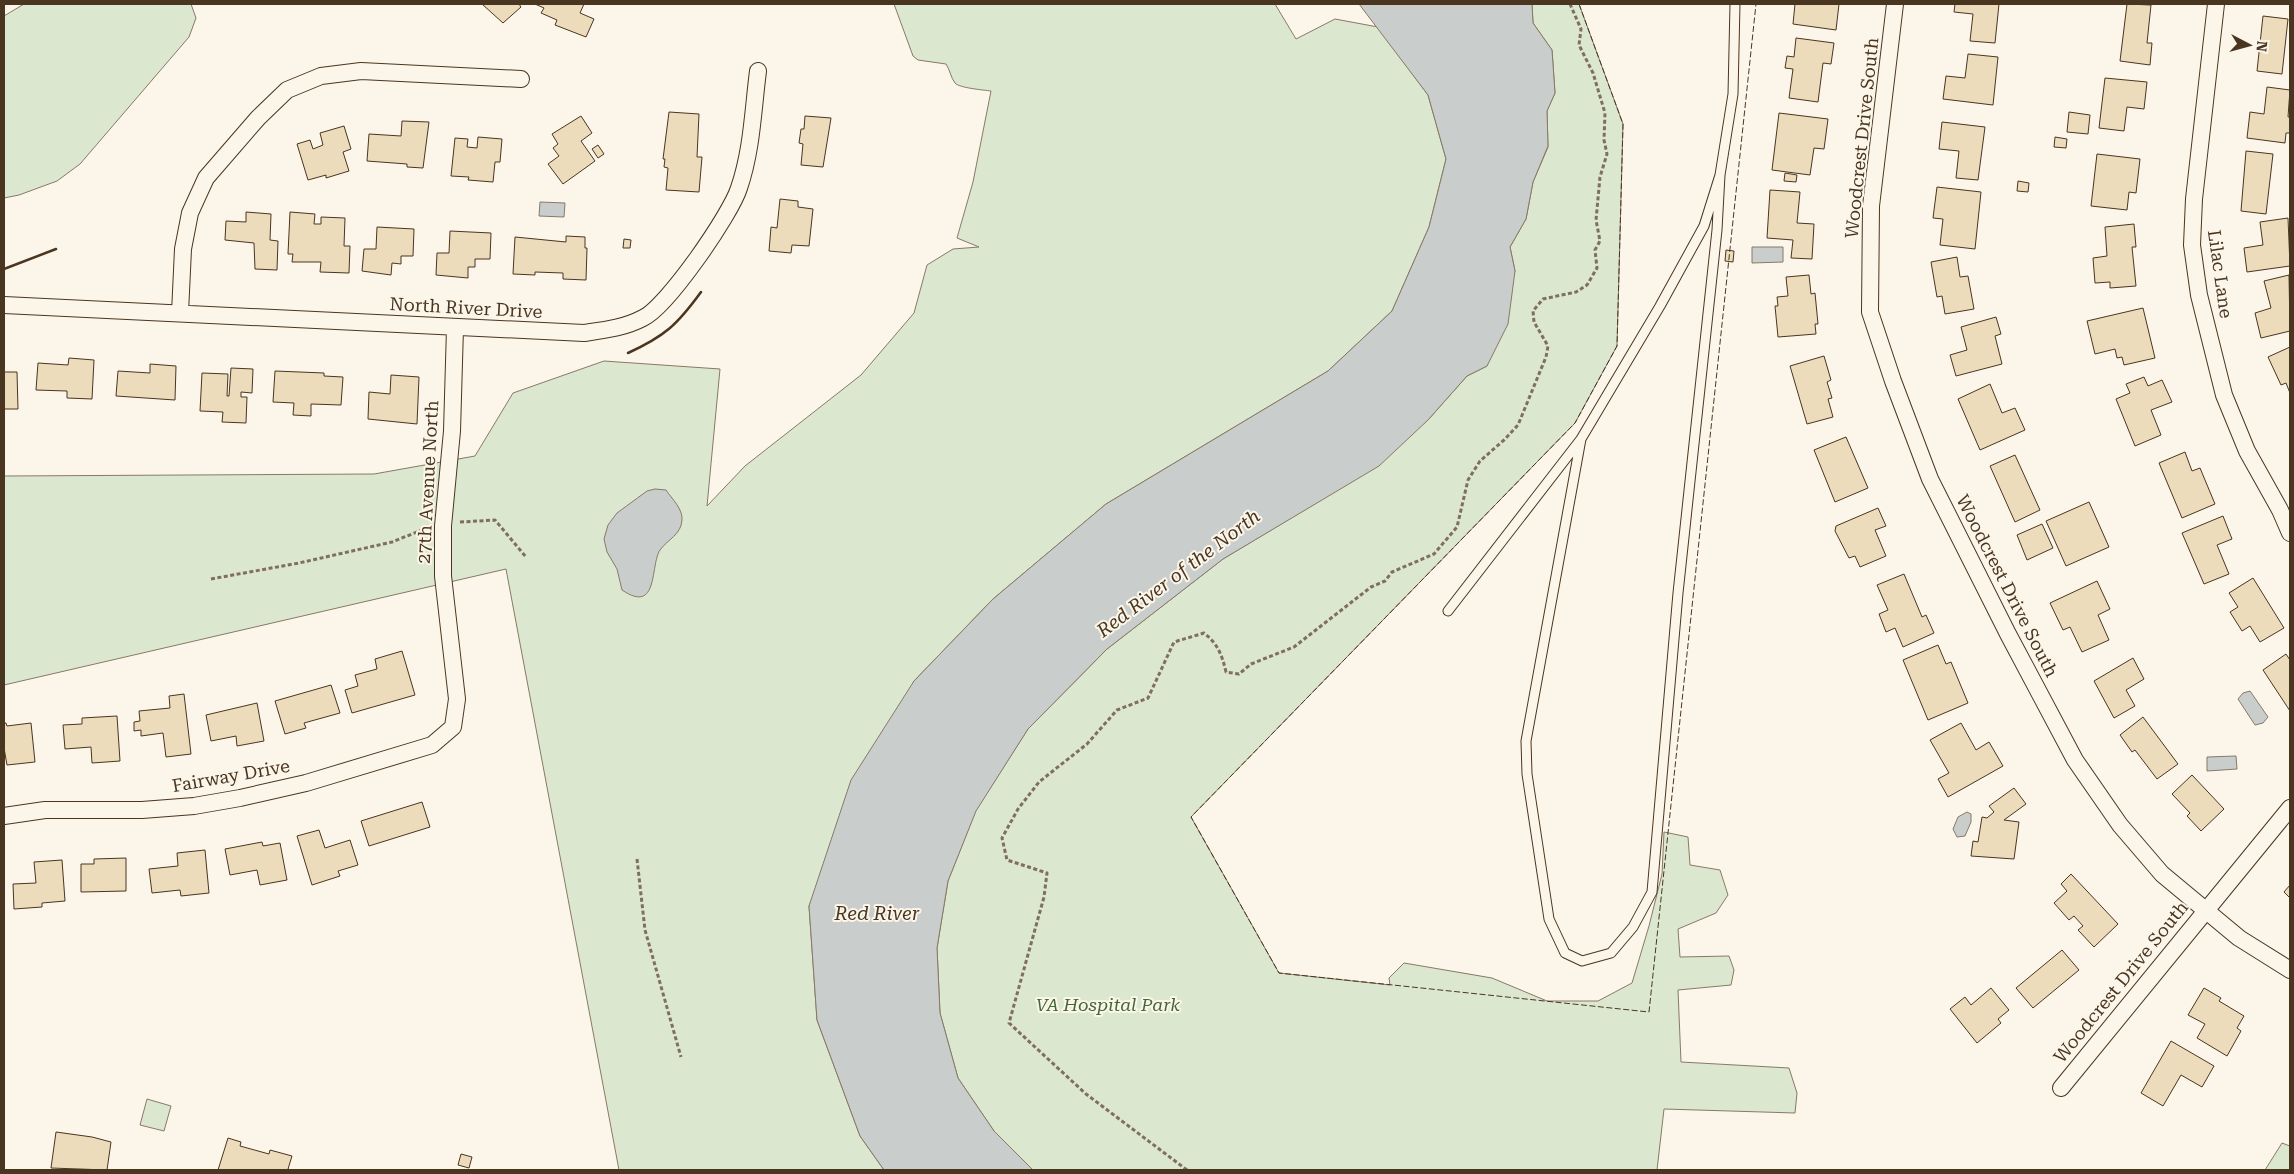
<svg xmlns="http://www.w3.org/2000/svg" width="2294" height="1174" font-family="'Roboto Serif',serif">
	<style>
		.green { fill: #dce7d0; stroke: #887966 }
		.water { fill: #c9cecd; stroke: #887966 }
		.building { fill: #ecdcbc; stroke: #4a3520 }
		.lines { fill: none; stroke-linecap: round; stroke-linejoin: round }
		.lane-casing { stroke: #4a3520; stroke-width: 11 }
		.street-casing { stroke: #4a3520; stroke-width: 18 }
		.path { stroke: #7f6f5c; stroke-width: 3; stroke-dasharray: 4 2.5; stroke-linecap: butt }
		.lane { stroke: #fbf6e9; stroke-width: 9 }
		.street { stroke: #fbf6e9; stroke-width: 16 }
		.fence { stroke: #4a3520; stroke-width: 1; stroke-dasharray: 6 2.5; stroke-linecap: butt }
		.wall { stroke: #4a3520; stroke-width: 2.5 }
		.labels { text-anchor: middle; stroke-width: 4; stroke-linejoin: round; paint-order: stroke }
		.street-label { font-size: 18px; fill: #4a3520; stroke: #fbf6e9 }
		.park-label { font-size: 18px; font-style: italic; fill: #436837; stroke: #fbf6e9 }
		.water-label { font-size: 19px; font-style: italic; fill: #4a3520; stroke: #fbf6e9 }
	</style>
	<rect width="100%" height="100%" fill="#fbf6e9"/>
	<path class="green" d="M24,4H191L196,18L189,37L80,164L57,181L19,195L4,198V16Z
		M894,4H1275L1296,39L1335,19L1378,27L1428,95L1446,159L1429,227L1392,311L1328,371L1106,504L993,599L914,681L809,906L817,1020L860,1136L884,1170H619L506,569L4,685V476L374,474L475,456L513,393L604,361L720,369L707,506L745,466L861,375L914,313L927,265L953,249L979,247L957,238L973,182L991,91C984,90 959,88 955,83C951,78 950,70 946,64L918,60L913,56Z
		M1532,4H1579L1623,124L1617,346L1575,423L1191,817L1279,973L1390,985L1389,978L1404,963L1492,978L1547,1001H1598L1632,983L1649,926L1662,874L1664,832L1688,837L1690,865L1720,870L1728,895L1716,913L1678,929L1680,957L1729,956L1734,970L1731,985L1678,990L1681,1062L1789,1068L1797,1093L1795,1113L1664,1109L1657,1170H1033L994,1131L958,1078L940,1013L937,948L948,881L976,810L1028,729L1107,649L1223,559L1321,500L1428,420L1467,376L1487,366L1515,271L1510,247L1526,219L1533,182L1548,147L1547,111L1555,93L1552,50L1533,23Z
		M147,1099L171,1106L164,1131L140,1125Z
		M2282,1143L2290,1146V1170H2265Z"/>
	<path class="water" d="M1359,4H1532L1533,23L1552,50L1555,93L1547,111L1548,146L1533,182L1526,219L1510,247L1515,271L1508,324L1487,366L1467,376L1428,420L1379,466L1223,559L1107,649L1028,729L976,811L948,881L937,948L940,1013L958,1078L994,1131L1033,1170H884L860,1136L817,1020L809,906L851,780L914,681L993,599L1106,504L1328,371L1392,311L1429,227L1446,159L1428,95Z
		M540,202L565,203L564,217L539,216Z
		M1752,247H1783V262L1752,263Z
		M655,489L666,490C672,499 683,509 682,520C681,535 668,539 660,550C650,565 659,615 622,590L617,569L607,552L604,539L608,525L617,513L647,491Z
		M2250,691L2268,717L2263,723L2255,725L2238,699L2243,693Z
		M2236,756L2237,769L2207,771V757Z
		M1967,812L1971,814V822L1965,836L1957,837L1953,829L1958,817Z"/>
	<path class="building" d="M482,4H519L521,7L503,23Z
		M535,4H584L580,13L594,19L586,37L555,25L557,20L541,13L544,8Z
		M1795,4H1839L1836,30L1793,24Z
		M1955,4H1999L1995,43L1970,41L1973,14L1954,12Z
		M2127,4L2151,5L2147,43H2152L2150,65L2120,61Z
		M2263,16L2288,19L2282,74L2257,71Z
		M1796,38L1834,43L1831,64L1823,63L1818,102L1789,98L1793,69L1785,68L1787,56L1794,57Z
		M1968,54L1998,57L1993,105L1943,99L1946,76L1965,78Z
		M2105,78L2147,82L2144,109L2127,107L2124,131L2099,128Z
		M2267,87L2290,90L2288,117H2290V133H2286L2285,143L2247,138L2250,112L2264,114Z
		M669,112L699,114L697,157H702L699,192L666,190L668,168L664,167L665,159H663Z
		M2069,112L2090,115L2088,134L2067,132Z
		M1779,113L1828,119L1824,149L1814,148L1810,175L1772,170Z
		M581,116L592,133L581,141L595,161L563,184L548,164L559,156L553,148L558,144L552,134Z
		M805,116L831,118L823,167L801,165L803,144L799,143L801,129H804Z
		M402,121L429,122L423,168L407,167V164L367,161L369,134L401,136Z
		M1942,122L1985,127L1978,180L1956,178L1959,151L1939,149Z
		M344,126L351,149L343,152L349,171L326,178V175L308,180L297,144L310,140L313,149L323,145L320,133Z
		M478,137L502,139L500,162H495L493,182L468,180L469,177L451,176L455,138L468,139L467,147L477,148Z
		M2055,137L2067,139L2066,148L2054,147Z
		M598,145L604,154L598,158L592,149Z
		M2246,151L2273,154L2266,214L2241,211Z
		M2097,154L2140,159L2136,193L2129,192L2127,210L2091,206Z
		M1785,173L1797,175L1796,182L1784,181Z
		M2018,181L2029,183L2028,192L2017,191Z
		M1937,187L1981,192L1975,249L1940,245L1943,219L1933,218Z
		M1770,190L1800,192L1797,223L1814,224L1812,259L1791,258L1793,240L1767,238Z
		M780,199L798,201V207L813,209L809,246L792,245L791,253L769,251L771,227L777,228Z
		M246,212L271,214L270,240L278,241L277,270L255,269L254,243L225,240L226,221L246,222Z
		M290,212L315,214L314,224H321V217L345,218L344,246H350L349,273L320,272L321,262H292L293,254H288Z
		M2288,218L2290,266L2247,272L2244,248L2263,245L2260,222Z
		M2134,224L2136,247H2132L2136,286L2110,288V282L2095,283L2093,258L2107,256L2105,227Z
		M377,227L414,229L413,256H401V264L392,263L391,275L362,271L364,249H376Z
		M450,231L491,233L490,259H475V267H468V278L436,275L437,253H449Z
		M566,236L585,237V248H587L586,280L563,279V273L535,272V275L513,274L515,237L566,242Z
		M624,239L631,240L630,248H623Z
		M1726,250L1734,251L1733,262L1725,261Z
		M1957,257L1960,277L1968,276L1974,309L1945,314L1942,296L1937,297L1931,262Z
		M1809,275L1811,294L1815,293L1818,324H1815L1816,334L1778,337L1775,306H1778L1777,297L1788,296L1786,277Z
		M2289,275L2290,331L2261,338L2255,313L2271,308L2264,281Z
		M2143,308L2155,358L2124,365L2122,357L2117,358L2115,349L2095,354L2087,321Z
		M1996,317L2001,334L1995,336L2002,364L1956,376L1950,355L1967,350L1961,327Z
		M2290,347V393L2286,383L2281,385L2268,357Z
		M1824,356L1831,380L1827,382L1832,398L1828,399L1833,417L1807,424L1790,366Z
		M69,358L94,360L92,399L67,398V391L36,390L38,363L68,365Z
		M150,364L176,366L175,400L116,396L118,371L150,373Z
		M231,368L253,369L252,393L241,392V397H247L246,423L222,422L223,412L200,411L202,373L228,374L227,396H229Z
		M275,371L324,373V376L343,377L341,405L311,404V416L293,415L294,403L273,402Z
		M4,372H17L18,409H4Z
		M391,375L419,377L417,424L368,419L369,392L390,394Z
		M2144,377L2148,386L2162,380L2172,402L2151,410L2161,435L2135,446L2116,399L2130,393L2126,384Z
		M1990,384L2002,413L2015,408L2025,430L1980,450L1958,399Z
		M1846,437L1868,488L1835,502L1814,450Z
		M2185,452L2192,471L2200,468L2215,504L2182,518L2159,463Z
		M2015,455L2040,510L2015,522L1990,466Z
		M2089,502L2109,547L2066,566L2046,521Z
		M1878,508L1886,526L1875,530L1886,556L1860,567L1855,556L1849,558L1835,531L1836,526Z
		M2223,516L2232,539L2217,545L2229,574L2204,584L2182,533Z
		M2042,524L2053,548L2027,560L2017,535Z
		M1904,574L1922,617L1926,615L1934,633L1903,647L1895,628L1886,632L1879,614L1888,610L1877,585Z
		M2253,578L2284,628L2260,642L2250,626L2242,631L2230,612L2238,607L2229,593Z
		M2097,581L2110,609L2098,615L2109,640L2082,652L2070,627L2063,630L2050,603Z
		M1938,645L1946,664L1951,662L1968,703L1928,720L1903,660Z
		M402,651L415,695L352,713L345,690L358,686L355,675L377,669L375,659Z
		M2286,654L2290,660V711L2263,670Z
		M2133,658L2144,679L2126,690L2135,706L2114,718L2094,681Z
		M331,685L340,713L304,723L306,728L285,734L275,701Z
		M184,694L191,754L166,757L163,733L141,736V730L134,731V722L140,721L139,711L170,708L169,696Z
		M257,703L264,741L237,746L236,736L211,741L206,715Z
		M117,716L120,761L92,763L91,747L65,749L63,725L82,724V718Z
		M2143,717L2178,764L2157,779L2135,750L2132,752L2120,735Z
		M4,723H6L7,726L31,723L35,762L7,765L4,748Z
		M1961,723L1976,750L1989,742L2003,766L1948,797L1938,779L1949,773L1930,740Z
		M2192,775L2224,809L2201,831L2187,816L2190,813L2172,794Z
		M2014,788L2026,804L2004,820L2019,822L2014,859L1971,856L1973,841L1978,842L1982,817L1987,818L1994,812L1989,806Z
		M422,802L430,827L369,846L361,821Z
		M319,830L325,848L350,840L358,865L338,871L340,876L312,885L297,836Z
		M262,842L263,846L280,843L287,880L260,885L257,870L230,875L225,849Z
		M205,850L209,893L181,896L180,890L152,893L149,869L178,866L177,853Z
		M126,858V891L81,892V864H94V859Z
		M62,860L65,901L42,903V907L14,909L13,884L36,883L34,862Z
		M2071,874L2118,924L2094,947L2078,930L2083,926L2074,916L2069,920L2054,903L2067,891L2061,884Z
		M2290,885V898L2284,892Z
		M2062,950L2079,970L2033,1008L2016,988Z
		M1991,988L2009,1010L1998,1019L2001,1023L1977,1043L1950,1009L1965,997L1971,1005Z
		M2204,988L2221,998L2219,1001L2244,1016L2237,1028L2241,1031L2227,1056L2197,1038L2205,1024L2188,1015Z
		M2171,1041L2214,1066L2202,1087L2181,1075L2163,1106L2141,1093Z
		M56,1132L92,1137L111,1142L107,1170L51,1168Z
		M228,1138L241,1142L240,1146L269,1154L270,1150L292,1156L288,1169L291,1170H218Z
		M461,1154L472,1157L469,1168L458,1165Z"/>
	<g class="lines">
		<g class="lane-casing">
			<path id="lane" d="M1581,439L1526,741L1527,774L1549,919L1565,953L1582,961L1611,953L1633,927L1652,892L1678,593L1717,230L1720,175
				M1448,611L1581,439L1660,306L1704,226L1720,175L1733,94L1735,4"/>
		</g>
		<g class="street-casing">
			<path id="street" d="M1895,4L1871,206L1870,312L1893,381L1930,479L2008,634L2075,760L2120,825L2162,874L2239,938L2290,970
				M2216,4L2194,199L2192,245L2199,295L2224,395L2247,451L2280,510L2290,533
				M4,305L584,333C605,330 624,328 643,318C667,307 731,214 739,188C752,150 753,110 758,71
				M180,313L183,249L190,213L206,178L258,118L287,90L321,76L361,71L521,79
				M4,816L45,810H142L194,806L240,798L306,783L432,745L453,727L457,699L443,576V526L452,431L455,328
				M2061,1088L2290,808"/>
		</g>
		<path class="path" d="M460,522L495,520L526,557
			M211,579L299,563L392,542L427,528
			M637,859L645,930L681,1057
			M1187,1170L1086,1094L1009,1023L1044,897L1047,873L1007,860L1002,838L1018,809L1039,782L1087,744L1117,710L1148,698L1174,642L1204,633C1218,644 1222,655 1226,672L1239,674L1251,664L1294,647L1371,587L1385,581L1392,572L1434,554L1457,527L1468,480L1480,461L1504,440L1518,425L1546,357L1548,346L1534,322L1533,311L1543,299L1576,292L1587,285L1597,268L1595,250L1600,241L1596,220L1600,177L1607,154L1604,140L1605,113L1593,73L1579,45L1581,29L1570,4"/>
		<use href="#lane" class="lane"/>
		<use href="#street" class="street"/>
		<path class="fence" d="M1579,4L1623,124L1617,346L1575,423L1191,817L1279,973L1649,1012L1756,4"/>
		<path class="wall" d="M4,269L56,249
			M628,353C665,336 677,325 701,292"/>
	</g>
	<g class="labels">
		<g class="street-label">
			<text transform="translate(1862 138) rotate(-84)" y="6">Woodcrest Drive South</text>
			<text transform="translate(2220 274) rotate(82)" y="6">Lilac Lane</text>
			<text transform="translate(466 308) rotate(3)" y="6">North River Drive</text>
			<text transform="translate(428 482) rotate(-87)" y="6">27th Avenue North</text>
			<text transform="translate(2007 586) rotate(63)" y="6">Woodcrest Drive South</text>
			<text transform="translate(231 776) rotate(-10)" y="6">Fairway Drive</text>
			<text transform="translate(2121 982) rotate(-51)" y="6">Woodcrest Drive South</text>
		</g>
		<g class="park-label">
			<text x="1108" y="1011">VA Hospital Park</text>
		</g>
		<g class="water-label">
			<text transform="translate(1178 573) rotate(-37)" y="7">Red River of the North</text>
			<text x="877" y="920">Red River</text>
		</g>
	</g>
	<rect width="2294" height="1174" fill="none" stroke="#4a3520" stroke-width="10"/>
	<g transform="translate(2249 45) rotate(96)" stroke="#fbf6e9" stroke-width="4" paint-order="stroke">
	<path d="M0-4L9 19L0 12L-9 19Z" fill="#4a3520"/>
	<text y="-8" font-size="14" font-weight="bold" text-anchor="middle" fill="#4a3520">N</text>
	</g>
</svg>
